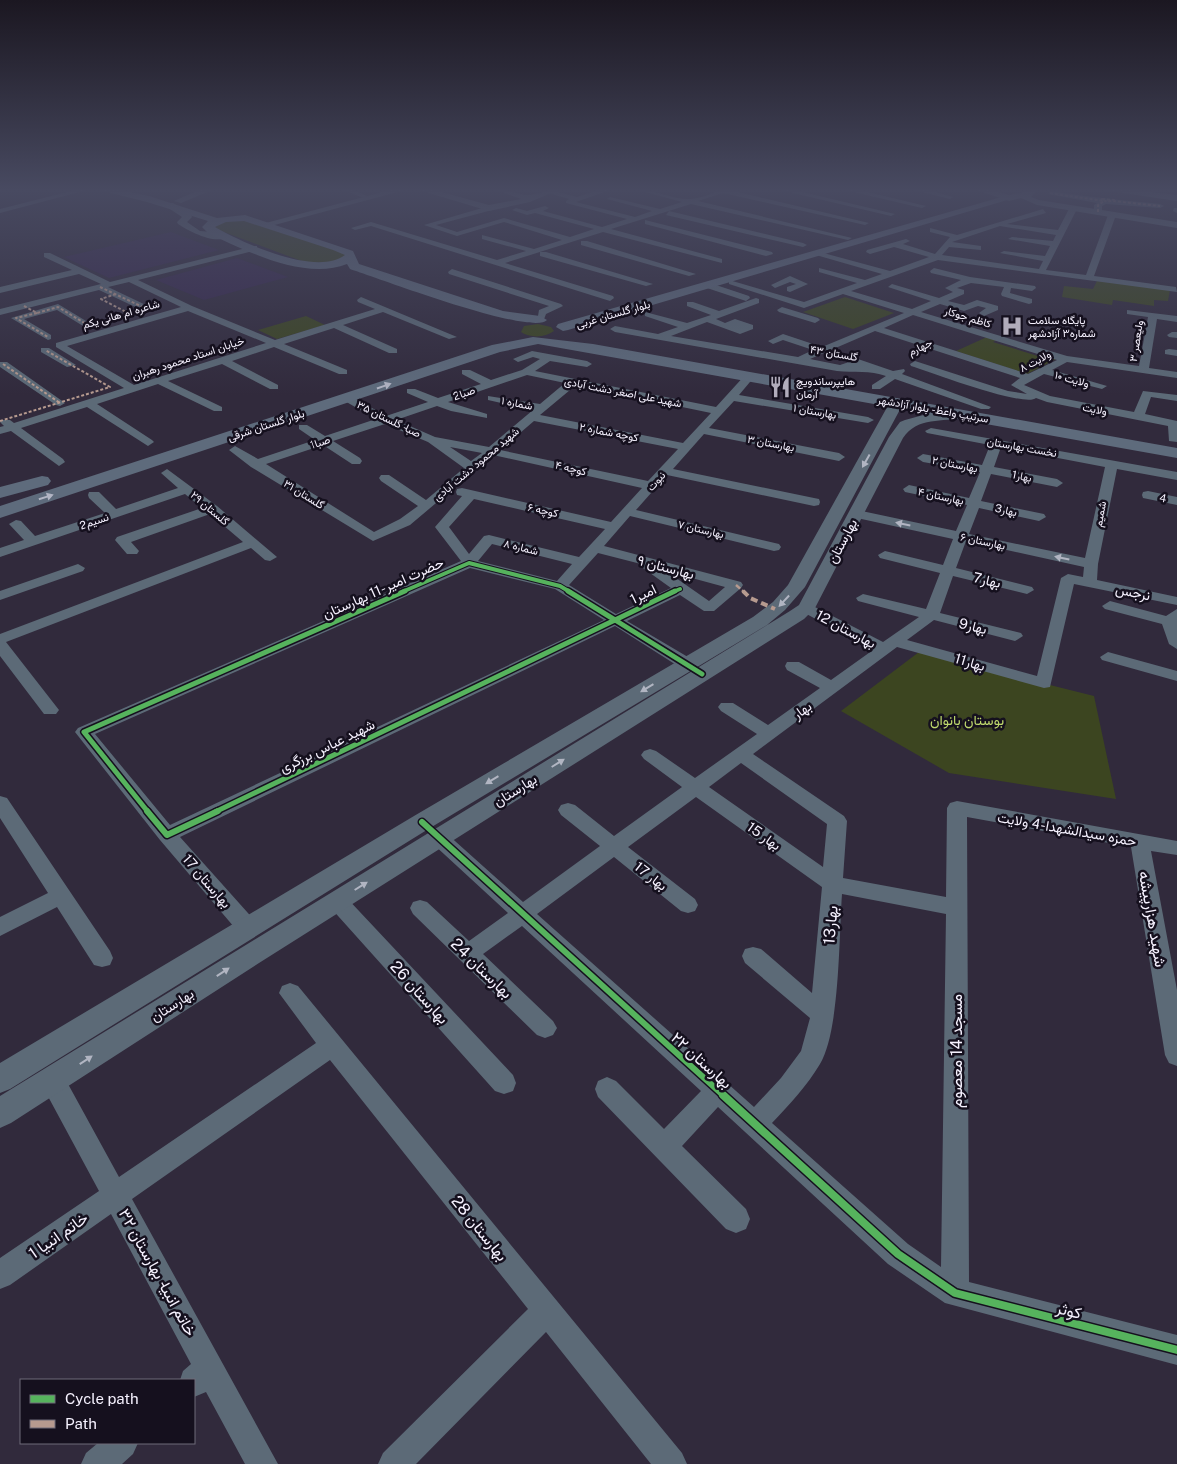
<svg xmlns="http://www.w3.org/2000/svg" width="1177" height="1464" font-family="'Public Sans',Vazirmatn,sans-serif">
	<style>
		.built { fill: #36274c }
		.green { fill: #3c4520 }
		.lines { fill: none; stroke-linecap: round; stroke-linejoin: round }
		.minor { fill: #5c6a77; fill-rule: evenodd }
		.tertiary { fill: #5c6a77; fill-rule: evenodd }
		.secondary { fill: #5e6b7c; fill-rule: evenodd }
		.quiet-far2 { stroke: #b69a8f; stroke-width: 2; stroke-dasharray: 3 2; stroke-linecap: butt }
		.quiet-far1 { stroke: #b69a8f; stroke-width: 2.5; stroke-dasharray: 5.5 2.5; stroke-linecap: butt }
		.quiet { stroke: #b69a8f; stroke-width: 4; stroke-dasharray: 7 4; stroke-linecap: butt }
		.cycleway-far3-casing { stroke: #15101e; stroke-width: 6 }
		.cycleway-far2-casing { stroke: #15101e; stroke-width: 8 }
		.cycleway-far1-casing { stroke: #15101e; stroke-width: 9 }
		.cycleway-casing { stroke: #15101e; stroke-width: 11 }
		.cycleway-far3 { stroke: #56b35d; stroke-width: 4 }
		.cycleway-far2 { stroke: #56b35d; stroke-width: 5 }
		.cycleway-far1 { stroke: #56b35d; stroke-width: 6 }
		.cycleway { stroke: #56b35d; stroke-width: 8 }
		.oneway { fill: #b2b5c4 }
		.oneway2 { fill: #b1b5c2 }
		.labels { text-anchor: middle; stroke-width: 5; stroke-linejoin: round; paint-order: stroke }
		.far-street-label { font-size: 11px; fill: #f6f2ff; stroke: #15101e }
		.far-poi-label { font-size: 11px; fill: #f6f2ff; stroke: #15101e; text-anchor: start }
		.street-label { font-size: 14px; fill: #f6f2ff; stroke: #15101e }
		.park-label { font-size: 14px; fill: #bfd96d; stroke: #15101e }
		.near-street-label { font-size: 16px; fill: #f6f2ff; stroke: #15101e }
	</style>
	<rect width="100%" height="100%" fill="#312a3c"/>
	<path class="built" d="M171,232L219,250L109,278L64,257Z
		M237,258L288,277L204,300L156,280Z"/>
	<path class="green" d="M239,220L251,221L348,255L333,262L307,263L213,228L224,222Z
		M1097,281L1170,290L1168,301L1154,300V306L1113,300L1112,305L1062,297L1064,286L1093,289Z
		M845,297L894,313L853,329L803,312Z
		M306,316L325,325L277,339L258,330Z
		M538,324L551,327L554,331C545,338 530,338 521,332L524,326Z
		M987,337L997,340L993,342L1041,357L1046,355L1058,358L1027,374L956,351Z
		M919,652L1094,696L1116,799L949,773L841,711Z"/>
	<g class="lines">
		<path class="minor" d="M75,190H87L0,213V209Z
			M343,190H354L367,196L364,198Z
			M550,190L577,197L599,190H610L576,202L635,217L652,211L607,199L610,197L660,209L682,202L638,190C656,190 675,200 690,199C703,199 715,190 729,190L869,223L865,225L723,193L698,201L852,238L848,240L691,204L611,229L722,259V263L603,232L505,263L613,296L614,298L610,301L371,226L355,230L351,228L371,222L497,260L526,251L482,239V235L534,249L562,240L504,222L457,236L424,225L489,206L492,210L436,225L457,232L504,218L570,237L594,229L535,213L527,215L512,210L516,208L527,211L545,206L549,208L543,211L602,227L627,219L566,203V201L569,199L545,192Z
			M780,190H794L895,214L891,216Z
			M845,190H859L926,206L922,208Z
			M914,190H928L953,197L950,199Z
			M1050,191C1088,197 1122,200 1160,204L1164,206L1160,208L1106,204L1102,206V212L1098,214L1094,212V205L1097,203L1048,194Z
			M1073,207L1077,209L1046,270L1086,275L1108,215L1112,213L1116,215L1094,276L1176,287L1177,292L938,260L851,291L912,309L931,301L888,287L892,284L939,298L953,292L945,288L961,280L931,273L930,271L934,268L970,277L1035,286L1036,288L1032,291L1011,288L1010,293L1032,299V303L1029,304L1002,296L1001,294L1004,287L971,283L957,288L964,290V294L948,301L964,305L977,300L998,306V310L984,316L979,313L986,308L978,306L964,311L940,304L921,312L1067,356L1139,366L1148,317L1127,314V310L1177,316V322L1157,319L1149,368L1177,372V378L1067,362L1052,370L1107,386L1102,389L1044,374L1024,385L1050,396L1134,412L1143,391L1177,395V401L1151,397L1145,414L1177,421V442L1169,441L1168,426L1047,402L1036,398C1025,408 930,372 911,366L910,364L915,361L1008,391L1027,394L1011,385L1020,378L875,331L810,359L840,365L858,359L893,371L904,369L905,371L902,374L991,407L989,409H981L895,379L880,389H872V385L886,376C870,370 854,373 837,371L615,332L610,329L615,326L658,334L678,327L645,316V312L687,323L711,315L687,306V302H693L719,311L756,298L759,299V303L716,319L725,323L735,319L753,325V329L740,334L707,322L671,336L798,357L813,350L783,340L773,344L768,341L783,334L822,347L904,313L843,294L804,308L729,284V280L804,302L857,283L819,272V268L865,280L882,274L816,255V251L890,271L929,257L894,247L870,254L866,252L867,250L906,239L910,241L903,244L935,254L950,237L930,232V228L957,235L1043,209L1046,213L1007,224L1058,230L1069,209ZM1000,226L1056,235L1053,241L1012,237L1008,239L1050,246L1045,256L1004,251L1000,253L1043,261L1039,269L942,255L949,247L981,250V246L952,242ZM913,315L1057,360L1028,374L884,328Z
			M1174,208H1177V213L1173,211Z
			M669,211L803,243L807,245L803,247L666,215Z
			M645,220L772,252L773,254L766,256L645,224Z
			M581,241H587L696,274L689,276L581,245Z
			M254,246H257V250L138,280L192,306L275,340L375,309L358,302L357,300L361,297L457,337L449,339L383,312L343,325L397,349V353H389L334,328L284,344L347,370V374H339L274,347L232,361L278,385V389H270L222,364L168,381L222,407V411H214L158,384L97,404L152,440L154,442L148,446L87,407L21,428L63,459L65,462L59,466L11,431L0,434V427L4,426L0,422L2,420H10L14,423L124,388L56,347V343L181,307L129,282L108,287L150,307V311H144L99,290L0,315V309L101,284L79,274L0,293V287L72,270L44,257V253H50L110,282ZM188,311L266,343L134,385L67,346Z
			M540,252H546L653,284L646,286L540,256Z
			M452,269L561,304L563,306L546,314L543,322H537L539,310L549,306L449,274L448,272Z
			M790,276L808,284L790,292L787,291V287L796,284L790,282L775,288L771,285Z
			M710,283L749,296L750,298L746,301L707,288V284Z
			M58,304L96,327L88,329L57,310L24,319L51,335V339L48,340L11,318Z
			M782,307L818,318L820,320L815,323L779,312L777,310Z
			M1172,332H1177V338L1169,337L1167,335Z
			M41,348H49L76,365L67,367L41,352Z
			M1169,349L1177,350V356L1165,354V350Z
			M532,351L587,361L592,364L587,367L550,361L535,371L716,407L746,374L750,373L755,376L739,395L868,417L874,420L868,423L734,401L709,428L839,453L845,457L839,461L704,434L673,469L814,498L819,499L820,502L819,505L814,506L667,475L636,510L779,544L781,547L779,550L774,551L630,516L604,546L741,582L743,585L741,588L714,611H704L680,595L627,621L693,660L695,664L693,668H681L615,626L180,837L256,922L259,928L256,934L248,937L240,934L160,840L75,732L78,728L461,561L435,527L462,496L457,495L456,492L457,489L462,488L611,522L642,488L493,455L410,525L373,541L251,467L229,450L235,446L258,459L315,440L299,429V425H307L325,436L376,419L343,400V396H351L386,416L428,402L407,393V389H415L438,398L481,384L462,374V370H470L491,380L522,370L540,359L533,357L518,362L513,359ZM527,375L565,383L540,404L488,396V400L533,410L489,447L435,437L396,420L437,406L451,411L487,418V414L448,402ZM576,385L711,413L683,443L540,415ZM534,421L678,449L648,481L500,450ZM385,424L428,442L464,468L426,500L389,475H381L379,478L381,481L418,506L400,519L374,532L266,464L323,445L352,464H360L362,461L360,458L333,441ZM450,447L482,453L471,461ZM474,499L605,529L579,557L489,535L484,536L469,554L449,527ZM492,544L572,564L557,581L478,561ZM598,553L641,564L643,568L671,588L616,614L569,585ZM470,568L555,589L604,620L170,825L95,734ZM666,571L725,587L709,601Z
			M0,362H7L65,403L60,406L56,405L0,367Z
			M931,428L1177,472V480L1117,469L1098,564L1097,580L1177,597V605L1074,584L1050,687L1044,688L897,647L753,754L844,816L847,821L843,878L946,897L947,808L950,803L957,801L1177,841V855L1151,851L1177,990V1066L1169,1063L1165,1055L1131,847L967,817L969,1282L1177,1335V1365L945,1303L888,1264L718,1107L682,1146L746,1209L750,1219L746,1229L736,1233L726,1229L598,1097L595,1089L598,1081L607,1077L616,1081L664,1129L701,1091L522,926L483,954L553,1021L557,1028L553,1035L545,1038L537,1035L413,914L410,908L413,902L420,900L427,902L469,941L508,913L432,843L429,838L432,833L439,831L446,833L523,902L600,846L561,815L558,810L561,805L568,803L575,805L614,836L682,787L644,759L641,755L644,751L650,749L656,751L695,778L757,734L721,711L718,707L721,703H733L768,725L820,688L787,670L785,666L787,662H799L831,680L873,650L801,611L798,608L801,605H811L883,642L919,617L858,601L856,598L863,594L926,609L940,573L880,558L878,555L885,551L943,565L953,539L857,518L850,514L857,510L956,531L967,505L905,492L903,489L909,485L969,498L980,472L923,462L917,458L923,454L982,465L990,445L927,433L925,431ZM1001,447L1105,467L1085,558L969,534L979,508L1039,521L1046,517L1044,514L981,501L991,474L1057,487L1063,483L1057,479L994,467ZM966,541L1084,567L1083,577L1068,574L1061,578L1037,676L907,640L934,620L1015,641L1023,636L1021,633L940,613L953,576L1027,594L1034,590L1032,587L956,568ZM741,763L827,824L823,867L709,787ZM696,797L822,887L812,993L761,949L753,947L745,949L742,956L745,963L810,1018L801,1051L781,1078L754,1107L537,914L614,857L681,911L688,913L695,911L698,905L695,899L628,847ZM842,894L946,914L941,1267L908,1244L772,1123C789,1105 807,1086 820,1064C840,1031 839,935 842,894Z
			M167,469L217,506L277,557L270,561L265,560L251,548L6,642L59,710L56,714H44L0,656V634L243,542L210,514L131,542L139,551L137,554H127L115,540L117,537L202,508L185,494L0,557V548L24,540L9,524L16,520L21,521L35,536L105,513L89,498L88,495L89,492H99L116,509L178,488L161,473Z
			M1148,491L1177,497V505L1143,498L1142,495L1143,492Z
			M78,564L85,568L83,571L0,600V591Z
			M1110,601L1166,616L1177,609V649L1169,644L1162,624L1105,609L1102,606Z
			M1108,652L1177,671V681L1102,660L1100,657Z
			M0,796L7,798L110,951L113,958L110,965L102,967L94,965L57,907L0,936V917L48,893L0,818Z
			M337,893L344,895L513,1075L516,1083L513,1091L504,1094L495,1091L330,907L327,901L330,895Z
			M290,983L298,986L682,1453L687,1464H651L546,1332L416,1464H378L383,1453L528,1309L330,1060L132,1199L278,1464H245L206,1392L194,1397V1380H180L183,1371L191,1364L111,1214L10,1285L0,1289V1258L99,1191L44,1089L41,1081L44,1073L53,1070L62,1073L119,1177L316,1043L279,993L282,986Z
			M98,1443H138L133,1454L122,1464H81L86,1453Z"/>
		<path class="tertiary" d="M199,190H212L181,203L174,201Z
			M390,190H405L267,227L262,224Z
			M419,190H434L489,205L521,199L496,190C507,190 515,193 525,195C533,196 548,190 558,190L530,202L489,211Z
			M976,190H990L1009,195L1035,190L1036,192L1031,197L1039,200L1177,222V228L1037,205L1021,198L1009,201Z
			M1103,190H1132L1177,195V201Z
			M167,203H173L191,215L192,217L187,222L200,231L224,233L229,236C216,246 189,231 178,224L177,222L182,217L167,207Z
			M897,398L904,402L805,587L785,610L767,625L430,828L10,1089L0,1093V1063L414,816L753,617L773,602L788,585L890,402Z
			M960,410L967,414L965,417C942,423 918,416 903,438L815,608L804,619L259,963L11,1123L0,1128V1096L790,611L799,605L889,437L900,422L905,420L927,414Z"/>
		<path class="secondary" d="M99,190H120L149,196L217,218L245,215L353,251L359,264L503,311L540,316L547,320C533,337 375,277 350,269L347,264C305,281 246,251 208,233L202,227L208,221L147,202ZM244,221L333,250L345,255C316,277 243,243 215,227L226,222Z
			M1005,196L1014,198L568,330L563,331L556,327L558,324Z
			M533,337L593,344L1177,448V458L538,344L500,352L0,518V506L492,345Z
			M42,476L48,477L51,481L48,485L0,498V487Z"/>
		<path class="quiet-far2" d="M1050,193L1104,201
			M1102,199L1114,200L1107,202Z
			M1113,201L1160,206
			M1098,212V205L1104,201
			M100,287L147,309
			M116,294L101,299L130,314
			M24,306L37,313L58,307L91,327
			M37,313L16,318L48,337
			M3,364L60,403
			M0,421L110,387L45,350"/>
		<path class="quiet-far1" d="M736,585L744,592"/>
		<path class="quiet" d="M743,591L750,598L775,609"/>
		<g class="cycleway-far3-casing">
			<path id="cycleway-far3" d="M402,592L469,563L560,586L570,592
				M673,592L680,589"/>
		</g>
		<g class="cycleway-far2-casing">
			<path id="cycleway-far2" d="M568,591L615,620
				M615,620L702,674
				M615,620L675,591
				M148,812L84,732L405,591
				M215,812L615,620"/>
		</g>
		<g class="cycleway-far1-casing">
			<path id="cycleway-far1" d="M147,811L167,835L218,811
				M422,822L724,1096"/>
		</g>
		<g class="cycleway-casing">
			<path id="cycleway" d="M723,1095L898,1254L955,1293L1177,1350"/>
		</g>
		<use href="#cycleway-far3" class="cycleway-far3"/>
		<use href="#cycleway-far2" class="cycleway-far2"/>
		<use href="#cycleway-far1" class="cycleway-far1"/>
		<use href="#cycleway" class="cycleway"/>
	</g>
	<defs><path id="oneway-solid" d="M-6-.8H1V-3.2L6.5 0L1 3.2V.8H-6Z" transform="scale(1.25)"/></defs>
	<g class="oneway">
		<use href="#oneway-solid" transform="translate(384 386) rotate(-19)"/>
		<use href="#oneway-solid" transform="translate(46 497) rotate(-18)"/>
	</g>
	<g class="oneway2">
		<use href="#oneway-solid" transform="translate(866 461) rotate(119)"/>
		<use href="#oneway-solid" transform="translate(903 524) rotate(-168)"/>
		<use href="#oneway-solid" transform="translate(1062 558) rotate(-168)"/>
		<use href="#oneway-solid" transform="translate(784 601) rotate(133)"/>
		<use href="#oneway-solid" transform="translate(647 688) rotate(149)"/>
		<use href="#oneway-solid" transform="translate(558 763) rotate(-32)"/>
		<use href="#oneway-solid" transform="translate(492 780) rotate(149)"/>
		<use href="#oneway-solid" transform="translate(361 886) rotate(-32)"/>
		<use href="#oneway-solid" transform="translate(223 972) rotate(-33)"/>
		<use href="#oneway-solid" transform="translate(86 1060) rotate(-33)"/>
	</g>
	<linearGradient id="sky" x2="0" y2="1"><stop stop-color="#1b1721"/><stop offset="0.48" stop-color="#484a61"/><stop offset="1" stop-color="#484a61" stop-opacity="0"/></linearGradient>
	<rect width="1177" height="395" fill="url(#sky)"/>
	<defs>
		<g id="hospital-bare" transform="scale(1.725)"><path d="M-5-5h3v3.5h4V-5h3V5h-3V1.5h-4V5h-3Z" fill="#b1acbb" stroke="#15101e" stroke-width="2.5" paint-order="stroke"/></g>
		<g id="restaurant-bare" transform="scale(1.725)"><path d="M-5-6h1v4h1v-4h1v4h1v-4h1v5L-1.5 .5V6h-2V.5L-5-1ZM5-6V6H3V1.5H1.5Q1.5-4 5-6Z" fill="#b1acbb" stroke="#15101e" stroke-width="2.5" paint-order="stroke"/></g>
	</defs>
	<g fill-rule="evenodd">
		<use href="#hospital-bare" x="1012" y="326"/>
		<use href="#restaurant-bare" x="780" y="387"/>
	</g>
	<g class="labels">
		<g class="far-street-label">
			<text transform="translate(121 314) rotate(-16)" y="4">شاعره ام هانی یکم</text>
			<text transform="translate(613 314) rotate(-16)" y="4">بلوار گلستان غربی</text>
			<text transform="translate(968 317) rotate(17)" y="4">کاظم جوکار</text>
			<text transform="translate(1136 341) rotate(-81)" y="4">ولیعصر ۳</text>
			<text transform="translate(920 347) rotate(-26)" y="4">جهارم</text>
			<text transform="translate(834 353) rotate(10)" y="4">گلستان ۴۳</text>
			<text transform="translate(188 358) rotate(-18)" y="4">خیابان استاد محمود رهبران</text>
			<text transform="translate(1035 361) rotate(-28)" y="4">ولایت ۸</text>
			<text transform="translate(1072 379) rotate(15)" y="4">ولایت ۱۰</text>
			<text transform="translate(623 392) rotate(11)" y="4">شهید علی اصغر دشت آبادی</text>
			<text transform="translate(464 393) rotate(-19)" y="4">صبا2</text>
			<text transform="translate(517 403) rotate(11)" y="4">شماره ۱</text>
			<text transform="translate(933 409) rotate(10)" y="4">سرتیپ واعظ - بلوار آزادشهر</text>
			<text transform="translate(1095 409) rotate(11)" y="4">ولایت</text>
			<text transform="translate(815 411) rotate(10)" y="4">بهارستان ۱</text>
			<text transform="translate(389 419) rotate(26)" y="4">صبا- گلستان ۳۵</text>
			<text transform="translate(266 425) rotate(-18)" y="4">بلوار گلستان شرقی</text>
			<text transform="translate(609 432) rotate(11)" y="4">کوچه شماره ۲</text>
			<text transform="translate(320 442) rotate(-19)" y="4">صبا1</text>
			<text transform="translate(771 443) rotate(11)" y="4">بهارستان ۳</text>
			<text transform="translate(1022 447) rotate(10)" y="4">نخست بهارستان</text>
			<text transform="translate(476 464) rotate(-40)" y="4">شهید محمود دشت آبادی</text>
			<text transform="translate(955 464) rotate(11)" y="4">بهارستان ۲</text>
			<text transform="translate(571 468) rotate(13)" y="4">کوچه ۴</text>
			<text transform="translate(1022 476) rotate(11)" y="4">بهار1</text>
			<text transform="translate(656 481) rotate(-48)" y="4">نبوت</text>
			<text transform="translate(304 494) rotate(32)" y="4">گلستان ۳۱</text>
			<text transform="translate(941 496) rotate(12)" y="4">بهارستان ۴</text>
			<text transform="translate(1163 498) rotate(11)" y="4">4</text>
			<text transform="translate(210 508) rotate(40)" y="4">گلستان ۲۹</text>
			<text transform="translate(543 510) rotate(13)" y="4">کوچه ۶</text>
			<text transform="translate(1006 510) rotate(12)" y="4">بهار3</text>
			<text transform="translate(1100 514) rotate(-80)" y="4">شمیم</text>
			<text transform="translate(94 521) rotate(-19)" y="4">نسیم2</text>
			<text transform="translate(701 529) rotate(13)" y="4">بهارستان ۷</text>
			<text transform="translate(983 541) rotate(12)" y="4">بهارستان ۶</text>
			<text transform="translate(521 547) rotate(14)" y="4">شماره ۸</text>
		</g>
		<g class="far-poi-label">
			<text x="1028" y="324">پایگاه سلامت<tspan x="1028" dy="13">شماره۳ آزادشهر</tspan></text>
			<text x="796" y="385">هایپرساندویچ<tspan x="796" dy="13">آرمان</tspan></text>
		</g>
		<g class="street-label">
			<text transform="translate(842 541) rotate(-62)" y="5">بهارستان</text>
			<text transform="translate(666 567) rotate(15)" y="5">بهارستان ۹</text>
			<text transform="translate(987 580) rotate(13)" y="5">بهار7</text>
			<text transform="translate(383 588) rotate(-24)" y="5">حضرت امیر-11 بهارستان</text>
			<text transform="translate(1133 592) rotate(12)" y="5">نرجس</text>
			<text transform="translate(643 594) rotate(-26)" y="5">امیر1</text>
			<text transform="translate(973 626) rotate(14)" y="5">بهار9</text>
			<text transform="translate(846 629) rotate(28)" y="5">بهارستان 12</text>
			<text transform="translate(970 662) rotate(16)" y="5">بهار11</text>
			<text transform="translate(802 710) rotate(-36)" y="5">بهار</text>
			<text transform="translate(327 746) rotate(-26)" y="5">شهید عباس برزگری</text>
			<text transform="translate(515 790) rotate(-32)" y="5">بهارستان</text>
			<text transform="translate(1067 829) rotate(10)" y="5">حمزه سیدالشهدا-4 ولایت</text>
			<text transform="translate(764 836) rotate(35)" y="5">بهار 15</text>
			<text transform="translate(651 876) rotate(38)" y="5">بهار 17</text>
			<text transform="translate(207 881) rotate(49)" y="5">بهارستان 17</text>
			<text transform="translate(172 1005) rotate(-33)" y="5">بهارستان</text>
		</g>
		<g class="park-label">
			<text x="967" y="725">بوستان بانوان</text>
		</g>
		<g class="near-street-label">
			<text transform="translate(1153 919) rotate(80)" y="6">شهید هزارپیشه</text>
			<text transform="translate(830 925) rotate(-85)" y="6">بهار13</text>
			<text transform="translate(482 968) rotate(44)" y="6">بهارستان 24</text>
			<text transform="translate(420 992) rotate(48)" y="6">بهارستان 26</text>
			<text transform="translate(956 1051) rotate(-90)" y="6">مسجد 14 معصوم</text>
			<text transform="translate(702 1060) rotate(42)" y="6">بهارستان ۲۲</text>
			<text transform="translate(480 1228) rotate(51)" y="6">بهارستان 28</text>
			<text transform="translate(58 1235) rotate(-35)" y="6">خاتم انبیا 1</text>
			<text transform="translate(158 1272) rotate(61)" y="6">خاتم انبیا- بهارستان ۳۲</text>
			<text transform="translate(1069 1310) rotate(14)" y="6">کوثر</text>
		</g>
	</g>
	<rect x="20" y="1379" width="175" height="65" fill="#15101e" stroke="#6f6a78"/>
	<rect x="30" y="1395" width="25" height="8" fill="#56b35d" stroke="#6f6a78"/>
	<text x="65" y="1404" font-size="15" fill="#f6f2ff">Cycle path</text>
	<rect x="30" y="1420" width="25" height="8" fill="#b69a8f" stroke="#6f6a78"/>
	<text x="65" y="1429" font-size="15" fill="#f6f2ff">Path</text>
</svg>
